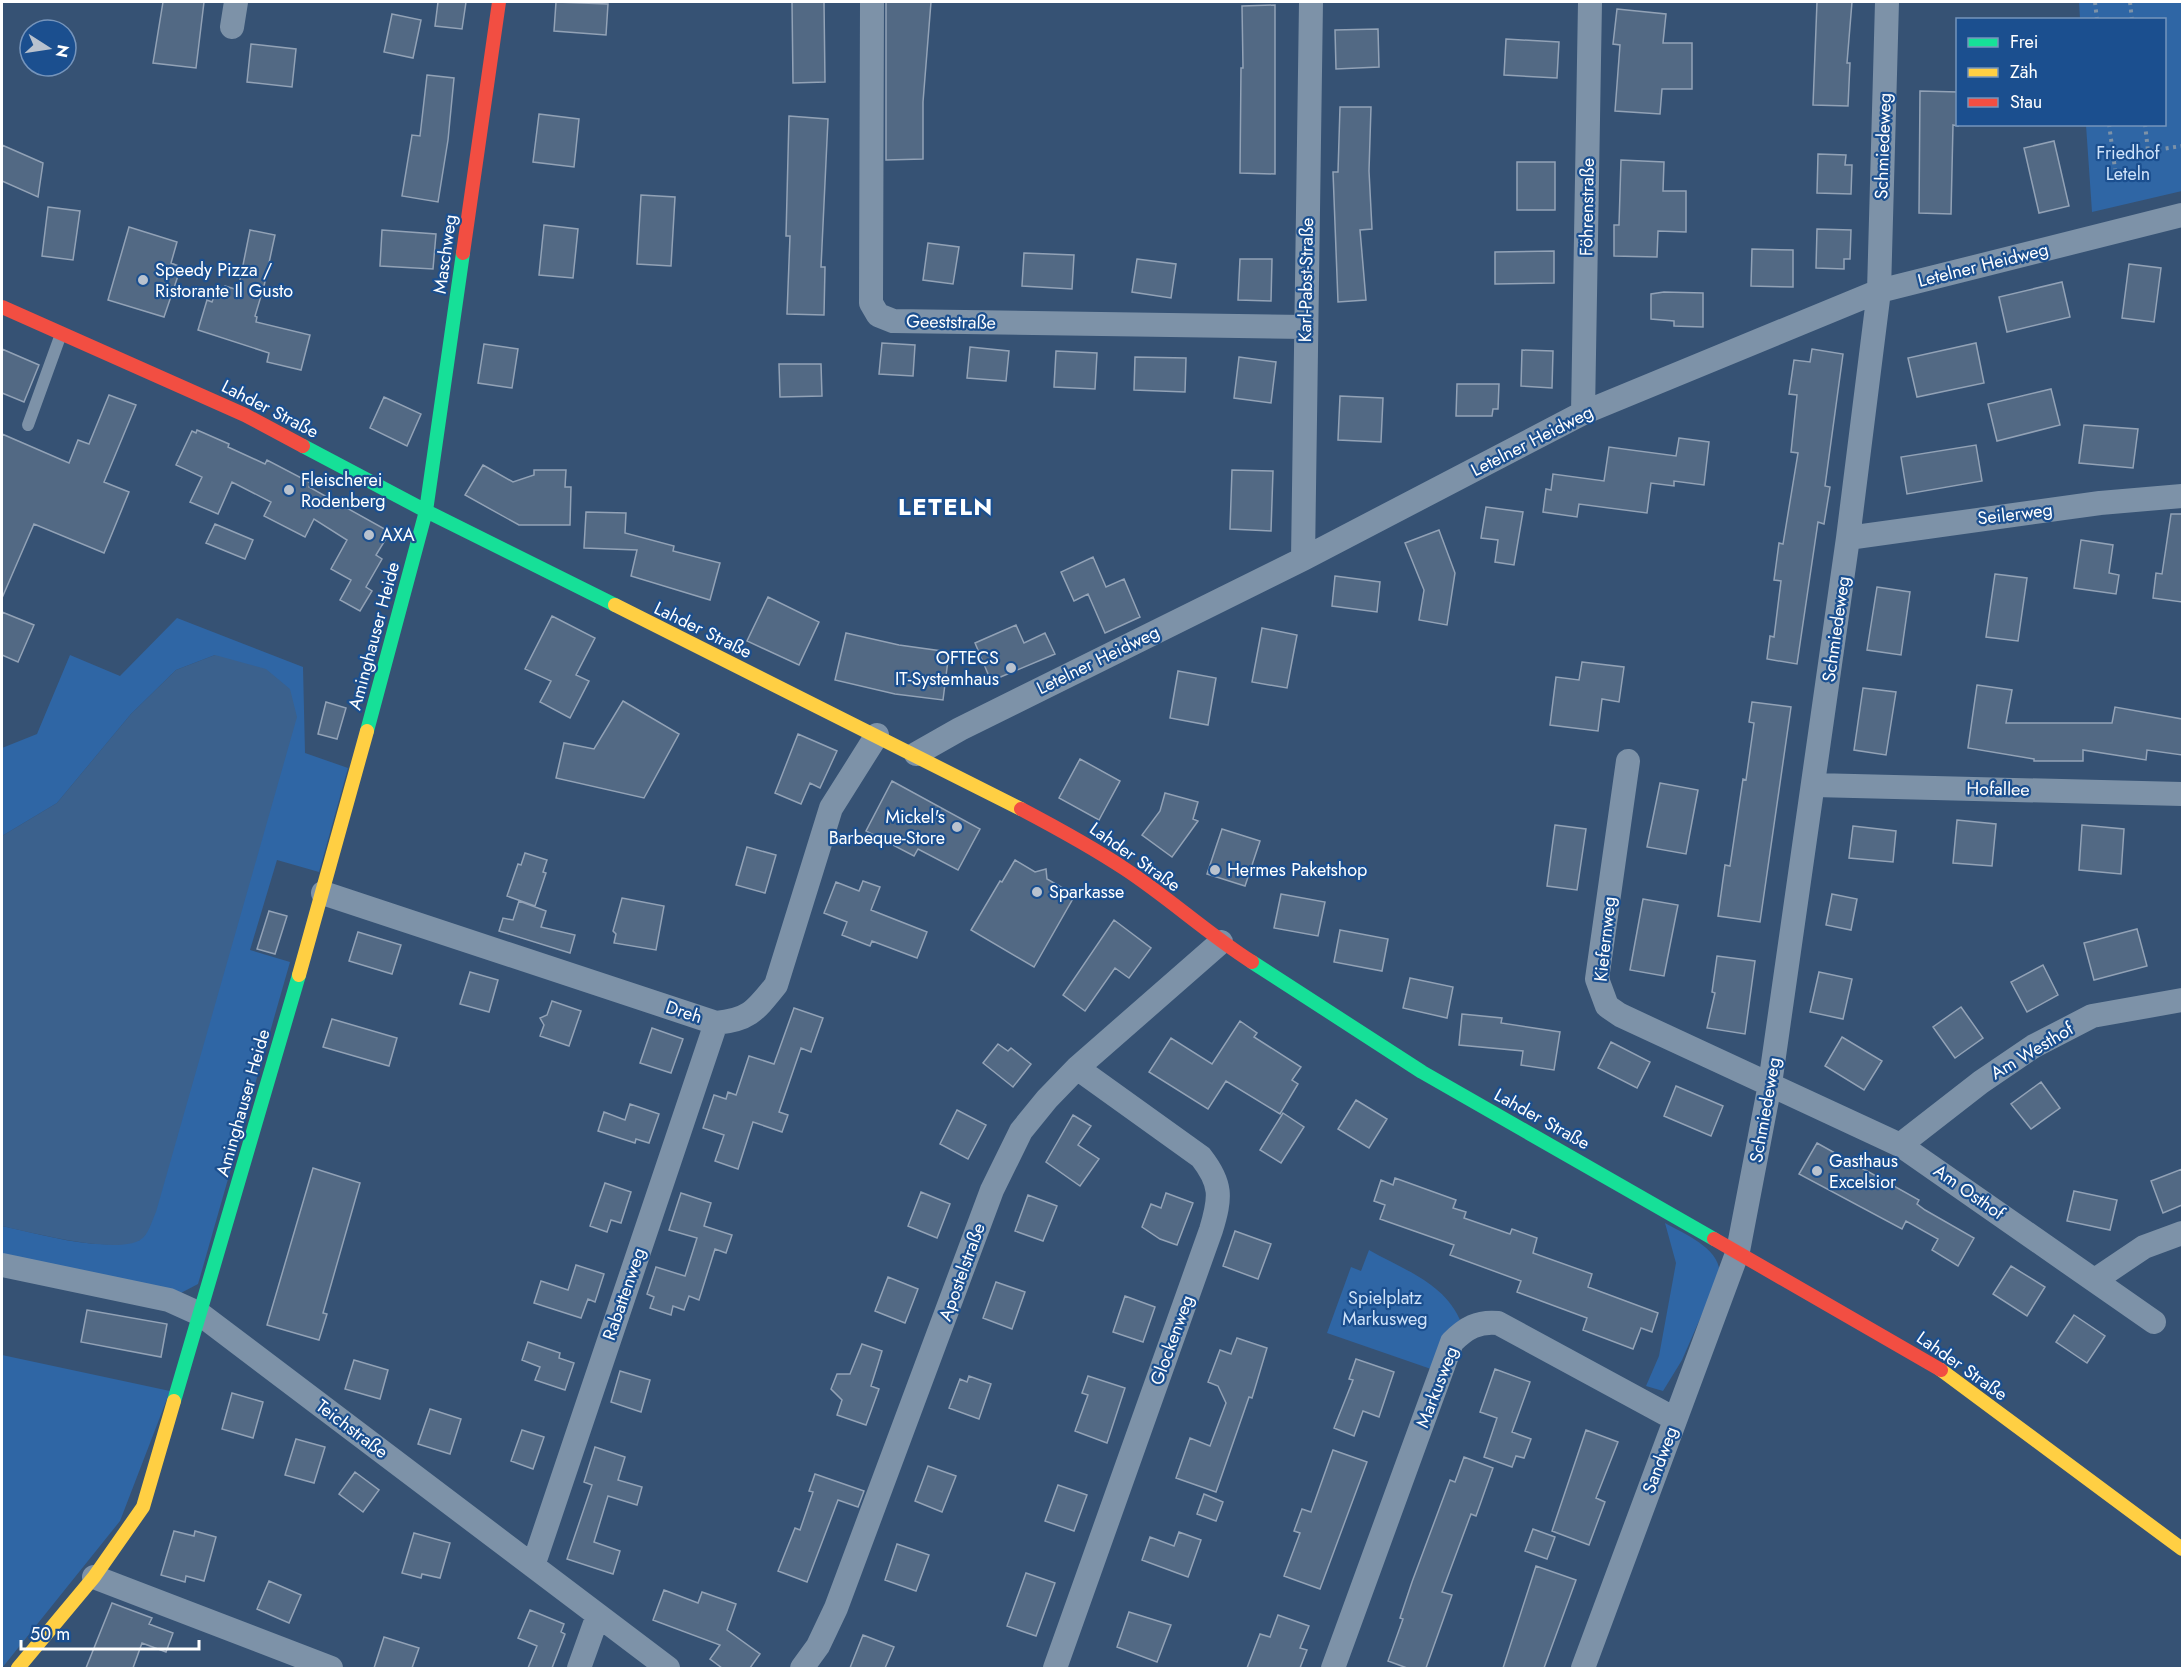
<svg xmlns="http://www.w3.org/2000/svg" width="2184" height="1670" font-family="Jost,sans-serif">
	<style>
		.green { fill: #2f66a5 }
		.water { fill: #3b618d }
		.building { fill: #526984; stroke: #92a2b6; stroke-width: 1.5 }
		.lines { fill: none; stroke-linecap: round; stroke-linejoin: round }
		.path { stroke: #7d92a8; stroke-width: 4; stroke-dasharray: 3 4.5; stroke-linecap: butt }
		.lane { stroke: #7d92a8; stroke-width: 12 }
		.street { stroke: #7d92a8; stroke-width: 24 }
		.fast { stroke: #16e098; stroke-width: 14 }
		.slow { stroke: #ffcf43; stroke-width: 14 }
		.jam { stroke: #f24e42; stroke-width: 14 }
		.poi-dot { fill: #b9c2ce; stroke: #1b4f8f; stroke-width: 2 }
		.labels { text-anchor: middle; stroke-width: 4.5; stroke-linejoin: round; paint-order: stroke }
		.street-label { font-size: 18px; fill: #fff; stroke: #1b4f8f }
		.park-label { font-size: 18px; fill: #cfe3fa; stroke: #1b4f8f }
		.poi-label { font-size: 18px; fill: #fff; stroke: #1b4f8f; text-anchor: start }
		.district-label { font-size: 24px; font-weight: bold; letter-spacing: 1.5px; fill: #fff; stroke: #1b4f8f }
	</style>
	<rect width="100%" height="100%" fill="#365274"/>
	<path class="green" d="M2079,2H2182V191L2092,212L2086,125L2164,124V20L2080,19Z
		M177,618L303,667L305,753L348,768L319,872L277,860L250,950L290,962L198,1284L177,1295L2,1255V1226C46,1235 95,1252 140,1240L215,655L176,670L131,714L57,803L2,836V748L37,734L70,655L120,676Z
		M1665,1223C1686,1235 1718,1247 1720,1273L1682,1360L1663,1391L1646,1386L1659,1356L1676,1263Z
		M1369,1250C1404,1270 1445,1283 1461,1322L1431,1369L1327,1333L1351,1267L1361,1271Z
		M2,1355L170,1391L120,1521L2,1668Z"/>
	<path class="water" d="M215,655L266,669L290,689L297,717L156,1212C152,1220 149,1235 140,1240C116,1255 30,1232 2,1226V836L57,803L131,714L176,670Z"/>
	<path class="building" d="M163,2H204L196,68L153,63Z
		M438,2H466L462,29L435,26Z
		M556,2L608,4L606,35L554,31Z
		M792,2H824L825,82L793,83Z
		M886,2H931L923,102V159L886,160Z
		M1817,2H1852L1847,63H1850L1848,106L1813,105Z
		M1275,5V174L1240,173L1241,68H1243L1242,6Z
		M1617,9L1666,14L1663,43H1692V89H1662L1660,114L1615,111L1620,45L1613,44Z
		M392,14L421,20L413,58L384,52Z
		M1378,29L1379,67L1336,69L1335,30Z
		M1506,39L1559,42L1557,78L1504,75Z
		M251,44L296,49L292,87L247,82Z
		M427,75L454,78L448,140L438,202L402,196L412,135L420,136Z
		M1920,91L1958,92V126L1953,125L1951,214L1919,213Z
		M1340,107H1371L1369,171L1372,229L1360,230L1366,300L1338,302L1333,172H1338Z
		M539,114L579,119L574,167L533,162Z
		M789,116L828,119L821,267H825L824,315L787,314L790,236H786Z
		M2054,141L2069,206L2039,213L2024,148Z
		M2,145L43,163L38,197L2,181Z
		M1818,154L1846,155L1845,165H1852L1851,194L1817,193Z
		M1621,160L1664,162L1663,191H1686V232L1658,231L1657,257L1614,256V225H1619Z
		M1517,162H1555V210H1517Z
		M641,195L675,197L671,266L637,264Z
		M48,207L80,211L73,260L42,256Z
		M544,225L578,229L573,278L539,275Z
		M129,227L177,242L171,263L181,267L164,317L108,300Z
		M1817,229L1851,230L1850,259H1844V269L1816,268Z
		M250,230L275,235L264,286L255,316L257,317L256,322L310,335L301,370L267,362L269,353L198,330L207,300L212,302L215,294L222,296L225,286L238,290Z
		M382,230L436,234L433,269L380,266Z
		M928,243L959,247L953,284L923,280Z
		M1752,249L1793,250V287L1751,286Z
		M1554,251V283L1495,284V252Z
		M1024,253L1074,255L1072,289L1022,286Z
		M1137,259L1176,264L1171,298L1132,292Z
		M1240,259H1272L1271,301L1238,300Z
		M2129,264L2161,268L2154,322L2122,318Z
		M2062,282L2070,317L2007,332L1999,297Z
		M1664,292L1703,293V327L1674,326V321L1651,319V294Z
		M882,343L915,345L913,376L879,374Z
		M1976,343L1984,383L1917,397L1908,358Z
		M484,344L518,349L512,388L478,383Z
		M970,347L1009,351L1006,381L967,378Z
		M2,349L39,365L24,402L2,393Z
		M1812,349L1843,354L1825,486L1830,487L1824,524L1818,522L1797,664L1767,659L1770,636L1774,637L1781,581L1774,580L1779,543L1783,544L1798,453L1791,452L1797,395L1789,394L1794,360L1810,362Z
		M1522,350L1553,351L1552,388L1521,386Z
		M1056,351L1097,353L1095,389L1054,387Z
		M1135,357L1186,358L1185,392L1134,390Z
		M1239,357L1276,362L1271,403L1234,398Z
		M779,364H821L822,396L780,397Z
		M1457,384H1499L1498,409H1493L1492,416H1456Z
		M2051,389L2060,425L1997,441L1988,404Z
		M109,395L136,405L104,482L129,492L104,553L34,524L2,598V434L69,463L78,440L89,444Z
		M1340,396L1383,398L1381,442L1338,440Z
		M384,397L421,414L407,446L370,428Z
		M2084,425L2138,429L2133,468L2079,463Z
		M197,430L229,444L228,447L265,464L267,460L311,483L309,487L390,532L376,555L382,559L366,587L372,591L360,611L340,600L351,580L331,569L347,540L314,519L305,537L264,516L271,502L232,482L218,514L190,502L202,477L176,465L192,431L196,433Z
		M1679,438L1709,442L1704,485L1674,481V486L1651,483L1647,513L1579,504L1577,517L1543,512L1546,489L1551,490L1553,474L1604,481L1609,447L1676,456Z
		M1976,445L1982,481L1907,494L1901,457Z
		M483,465L513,482L534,475V470H566L565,487H571L570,525H519L465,495Z
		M1232,470L1273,471L1271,531L1230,529Z
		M1486,507L1523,512L1514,565L1495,562L1498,540L1481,538Z
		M586,512L626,513L625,533L674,546L673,551L720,563L710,600L631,576L637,550L584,548Z
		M2171,514H2182V602L2153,598L2156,573L2162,574Z
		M215,524L253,540L245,559L206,543Z
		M1439,530L1455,573L1447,625L1419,620L1424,590L1405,543Z
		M2081,540L2113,545L2109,573L2119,575L2116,594L2074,588Z
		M1093,557L1106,587L1124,579L1140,617L1105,633L1088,594L1074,601L1061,572Z
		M1995,574L2027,578L2018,641L1986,637Z
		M1335,576L1380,582L1377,612L1332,606Z
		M1877,587L1910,592L1901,655L1867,650Z
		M768,597L819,622L799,665L747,641Z
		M2,612L34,625L18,662L2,655Z
		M552,616L595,638L576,675L589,681L570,718L540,702L551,681L525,669Z
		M1016,625L1024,643L1045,633L1055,654L991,681L975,643Z
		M1262,628L1297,635L1287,688L1252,682Z
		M846,633L899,645L949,652L943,700L895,694L835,680Z
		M1582,662L1624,667L1619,702L1602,699L1598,731L1550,725L1556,677L1579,680Z
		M1178,671L1216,678L1208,725L1170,718Z
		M1977,685L2012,690L2006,723H2112L2115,707L2182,719V755L2147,750L2146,760L2083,750V761H2034V759L1968,748Z
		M1863,688L1896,692L1886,755L1854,750Z
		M623,701L679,734L644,798L556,778L564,743L594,749Z
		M326,702L346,708L337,739L318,734Z
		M1752,702L1791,707L1760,922L1718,916L1725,865L1730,866L1743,779L1746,780L1754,723L1749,722Z
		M798,734L837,751L820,788L810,783L801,804L775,793Z
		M1080,759L1120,781L1099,820L1059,798Z
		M892,781L980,829L958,870L918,849L914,856L866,831Z
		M1660,783L1698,790L1686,854L1647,847Z
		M1165,793L1198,802L1193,819L1198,821L1172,857L1142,835L1160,811Z
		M1957,820L1996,824L1992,866L1953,863Z
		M1555,825L1586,829L1577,890L1547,886Z
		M2082,825L2124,829L2121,874L2079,870Z
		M1853,826L1896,831L1893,862L1849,858Z
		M1222,829L1260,841L1245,886L1207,874Z
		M747,847L776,855L765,893L736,885Z
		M525,853L547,860L543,872L546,873L535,906L507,896L518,864L521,865Z
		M1015,860L1035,872L1046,869L1047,879L1075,895L1034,967L971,930L1000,881L1002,882Z
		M863,881L880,887L871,910L927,932L917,958L872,941L870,946L842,935L847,922L824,913L836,882L859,891Z
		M1281,894L1325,902L1318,936L1274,928Z
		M1832,894L1857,899L1851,930L1826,925Z
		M622,898L664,906L656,950L614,943L616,934L613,931Z
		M1643,899L1678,905L1664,976L1630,970Z
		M519,901L546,911L541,927L575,935L570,953L499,931L503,918L513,920Z
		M269,911L287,916L275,954L257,949Z
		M1114,920L1151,948L1129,978L1115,968L1085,1011L1063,995Z
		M2137,929L2147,966L2094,980L2084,943Z
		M1340,930L1388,939L1382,971L1334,962Z
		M358,932L401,945L392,974L349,961Z
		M1717,956L1755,961L1745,1034L1707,1028L1715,993L1712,992Z
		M2043,965L2058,995L2027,1012L2011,982Z
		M470,972L498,980L489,1012L460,1004Z
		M1819,972L1852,979L1843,1019L1810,1012Z
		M1410,978L1453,987L1447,1018L1403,1008Z
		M552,1001L581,1011L569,1046L540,1036L544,1025L540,1018L547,1015Z
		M1961,1007L1983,1038L1955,1058L1933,1027Z
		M794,1008L823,1018L811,1052L801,1048L779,1112L788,1115L782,1132L753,1122L738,1169L715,1161L724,1135L703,1128L714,1095L726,1099L728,1092L736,1095L749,1056L774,1064Z
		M1462,1014L1502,1018L1501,1023L1560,1032L1554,1070L1521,1065L1523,1051L1459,1045Z
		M332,1019L397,1038L389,1066L323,1047Z
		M1240,1021L1257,1033L1254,1037L1301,1067L1292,1080L1298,1084L1280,1114L1226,1081L1208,1109L1149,1072L1171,1038L1212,1064Z
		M652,1028L683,1039L671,1073L640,1063Z
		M1842,1037L1882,1061L1864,1090L1825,1066Z
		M1611,1042L1650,1062L1637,1088L1598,1068Z
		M998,1044L1008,1051L1011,1048L1031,1064L1013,1087L983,1063Z
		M2041,1082L2060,1108L2031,1129L2011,1104Z
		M1676,1086L1723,1106L1711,1136L1664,1116Z
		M1356,1100L1387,1119L1369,1148L1338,1129Z
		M630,1104L659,1114L649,1143L636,1139L635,1143L598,1131L604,1112L625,1120Z
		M957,1110L986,1125L968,1159L940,1144Z
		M1283,1113L1304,1127L1281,1163L1260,1150Z
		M1073,1115L1091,1126L1078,1145L1099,1159L1080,1186L1046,1162Z
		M1817,1143L1919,1200L1917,1204L1925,1210L1974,1238L1958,1266L1932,1250L1938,1239L1906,1221L1902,1229L1799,1174Z
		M313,1168L360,1183L323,1313L327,1314L319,1340L267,1325Z
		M2182,1169V1205L2163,1213L2151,1181Z
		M1395,1178L1456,1200L1453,1208L1466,1212L1464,1218L1510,1234L1512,1229L1537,1238L1533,1253L1592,1274L1588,1287L1658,1313L1652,1332L1641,1328L1633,1349L1583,1330L1587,1318L1517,1292L1521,1281L1450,1255L1454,1245L1380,1219L1385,1205L1374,1201L1381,1180L1393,1185Z
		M605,1183L631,1192L621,1223L611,1220L607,1232L590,1226Z
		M2074,1191L2117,1200L2110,1230L2067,1221Z
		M921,1192L950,1204L937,1238L908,1226Z
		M681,1193L711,1203L704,1226L732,1235L726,1253L715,1249L699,1300L689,1296L684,1310L673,1306L671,1315L650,1308L654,1297L647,1294L656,1267L685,1276L697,1238L669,1230Z
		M1166,1193L1193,1203L1177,1245L1160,1239L1142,1227L1151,1204L1161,1208Z
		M1028,1195L1057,1206L1043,1241L1015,1231Z
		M1235,1231L1271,1244L1258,1279L1223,1266Z
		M576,1265L604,1274L595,1302L588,1299L581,1318L534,1303L541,1281L568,1290Z
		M2011,1266L2045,1287L2027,1316L1993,1294Z
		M888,1277L918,1289L905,1323L875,1311Z
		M996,1282L1025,1292L1012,1329L983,1318Z
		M1125,1296L1155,1307L1143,1342L1113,1332Z
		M87,1310L167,1324L161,1357L81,1342Z
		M2074,1315L2105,1336L2087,1363L2056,1342Z
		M1237,1338L1267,1348L1252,1398L1249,1397L1216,1492L1176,1478L1190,1438L1210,1446L1226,1403L1218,1386L1208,1382L1220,1350L1231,1354Z
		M528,1342L560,1353L559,1358L574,1363L565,1390L535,1380L540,1367L522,1360Z
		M862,1344L882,1351L871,1386L879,1389L866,1425L837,1415L842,1400L831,1389L837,1374H850Z
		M1356,1359L1394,1372L1379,1417L1363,1411L1354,1436L1334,1428L1353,1380L1349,1379Z
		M354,1360L388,1370L380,1399L345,1389Z
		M1495,1369L1530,1382L1512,1432L1531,1439L1524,1458L1516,1456L1512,1467L1484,1457L1497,1418L1480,1412Z
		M620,1371L650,1380L641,1412L611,1402Z
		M969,1376L991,1384L979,1419L949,1408L960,1379L967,1382Z
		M1088,1376L1125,1388L1107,1443L1075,1431L1088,1395L1082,1393Z
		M232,1393L263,1402L253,1438L222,1429Z
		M430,1409L461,1419L450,1454L418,1444Z
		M522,1430L544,1437L533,1469L511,1461Z
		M1586,1430L1618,1442L1596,1498L1605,1502L1589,1545L1552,1531Z
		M296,1439L325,1447L314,1483L285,1475Z
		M595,1447L625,1457L618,1480L642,1487L637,1505L608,1496L594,1542L620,1551L613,1574L567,1559L592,1485L584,1482Z
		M1333,1450L1367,1462L1320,1589L1284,1576L1300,1533L1294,1531L1302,1509L1311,1512Z
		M1464,1457L1493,1468L1476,1516L1471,1514L1442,1592L1452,1595L1426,1668H1407L1388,1661L1403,1619L1400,1618L1412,1582L1450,1480L1455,1482Z
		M928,1466L956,1476L942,1512L915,1501Z
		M355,1472L379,1490L363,1512L339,1494Z
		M815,1474L864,1491L858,1507L838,1500L807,1582L778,1571L795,1528L800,1530L813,1492L809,1491Z
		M1058,1485L1087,1495L1074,1531L1045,1521Z
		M1204,1494L1223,1502L1216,1521L1197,1514Z
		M1533,1529L1555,1537L1547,1559L1525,1551Z
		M174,1531L194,1536L195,1531L216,1537L204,1581L186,1576L185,1582L161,1575Z
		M1179,1532L1201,1540L1188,1577L1142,1560L1150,1537L1174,1546Z
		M414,1533L450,1543L440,1578L422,1574L421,1578L402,1573Z
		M897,1544L929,1555L916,1591L885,1580Z
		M1536,1566L1576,1580L1544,1668H1503Z
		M1026,1573L1055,1583L1036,1636L1007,1626Z
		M269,1581L301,1595L289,1623L257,1609Z
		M664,1590L698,1603L702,1592L736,1604L727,1630L760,1654L750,1668H722L710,1659L720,1645L653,1620Z
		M112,1603L152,1618L149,1624L173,1633L166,1652L142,1643L133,1668H86Z
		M530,1610L564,1624L561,1632L565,1634L552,1668H528L537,1646L518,1638Z
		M1129,1612L1171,1625L1157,1662L1117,1647Z
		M1278,1615L1309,1626L1300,1648L1307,1650L1300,1668H1247L1260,1634L1270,1637Z
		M863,1635L894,1647L885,1668H850Z
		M384,1637L419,1648L412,1668H374Z"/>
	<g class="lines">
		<path class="path" d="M2095,2L2097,20
			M2130,2L2132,20
			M2109,124L2115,169
			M2145,124L2148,151L2182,146"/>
		<path class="lane" d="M28,425L61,334"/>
		<path class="street" d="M872,2L871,303L878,315L893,321L1305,327
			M232,27L236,2
			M1583,413L1590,2
			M1848,538L2100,503L2182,496
			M1303,559L1311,2
			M916,754L960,729L1303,559L1583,413L1879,291L2182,215
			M1628,761L1597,979L1607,1006L1620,1015L1900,1145L2154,1322
			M1814,785L2182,794
			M323,893L716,1023C749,1020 755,1011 776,985L831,808L877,735
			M1900,1145L1981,1082L2034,1046L2092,1016L2182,1000
			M2,1265L169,1300L200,1314L668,1668
			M2095,1280L2144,1247L2182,1233
			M533,1566L716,1023
			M94,1577L331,1668
			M579,1668L598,1615
			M802,1668L818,1646L836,1608L992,1190L1021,1131L1047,1099L1077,1068L1221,942
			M1055,1668L1211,1230C1221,1197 1222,1184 1201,1157L1077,1068
			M1333,1668L1452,1342C1466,1328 1478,1321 1498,1323L1675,1419
			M1583,1668L1738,1251L1770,1084L1848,538L1879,291L1887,2"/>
		<path class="fast" d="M303,446L426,511L615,605
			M367,731L426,511L463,253
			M1252,962L1422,1072L1714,1239
			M174,1401L299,975"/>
		<path class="slow" d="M615,605L1021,809
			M299,975L367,731
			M1941,1370L2182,1549
			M18,1668L94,1577L143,1507L174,1401"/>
		<path class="jam" d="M463,253L499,2
			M2,307L245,415L303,446
			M1021,809C1057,828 1092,847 1125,869C1169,898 1208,934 1252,962
			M1714,1239L1941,1370"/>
	</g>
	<g class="poi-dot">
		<circle cx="143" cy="280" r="6"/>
		<circle cx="289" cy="490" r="6"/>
		<circle cx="369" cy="535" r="6"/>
		<circle cx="1011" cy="668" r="6"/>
		<circle cx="957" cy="827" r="6"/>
		<circle cx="1215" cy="870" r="6"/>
		<circle cx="1037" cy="892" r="6"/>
		<circle cx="1817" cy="1171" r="6"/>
	</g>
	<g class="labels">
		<g class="street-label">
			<text transform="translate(1883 146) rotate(-88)" y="6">Schmiedeweg</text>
			<text transform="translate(1587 207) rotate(-89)" y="6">Föhrenstraße</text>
			<text transform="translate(445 254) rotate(-82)" y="6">Maschweg</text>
			<text transform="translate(1983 265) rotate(-14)" y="6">Letelner Heidweg</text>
			<text transform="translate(1306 280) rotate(-89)" y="6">Karl-Pabst-Straße</text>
			<text transform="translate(951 322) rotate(1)" y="6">Geeststraße</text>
			<text transform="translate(270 409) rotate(27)" y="6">Lahder Straße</text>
			<text transform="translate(1532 441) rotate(-27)" y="6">Letelner Heidweg</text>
			<text transform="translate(2015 514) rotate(-7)" y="6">Seilerweg</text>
			<text transform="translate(1836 629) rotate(-82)" y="6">Schmiedeweg</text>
			<text transform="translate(703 630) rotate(26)" y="6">Lahder Straße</text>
			<text transform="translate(374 636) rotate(-75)" y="6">Aminghauser Heide</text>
			<text transform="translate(1098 660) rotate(-26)" y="6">Letelner Heidweg</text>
			<text transform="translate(1998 789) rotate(1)" y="6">Hofallee</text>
			<text transform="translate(1135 857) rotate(35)" y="6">Lahder Straße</text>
			<text transform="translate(1605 939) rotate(-84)" y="6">Kiefernweg</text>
			<text transform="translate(684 1012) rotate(18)" y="6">Dreh</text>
			<text transform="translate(2032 1051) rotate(-31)" y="6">Am Westhof</text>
			<text transform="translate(243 1103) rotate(-74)" y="6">Aminghauser Heide</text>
			<text transform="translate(1765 1110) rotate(-80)" y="6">Schmiedeweg</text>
			<text transform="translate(1542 1119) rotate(29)" y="6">Lahder Straße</text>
			<text transform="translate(1969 1192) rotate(35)" y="6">Am Osthof</text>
			<text transform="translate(962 1272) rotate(-70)" y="6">Apostelstraße</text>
			<text transform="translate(624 1294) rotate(-71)" y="6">Rabattenweg</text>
			<text transform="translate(1172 1340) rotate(-70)" y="6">Glockenweg</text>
			<text transform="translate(1962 1366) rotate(35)" y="6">Lahder Straße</text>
			<text transform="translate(1437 1387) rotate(-69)" y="6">Markusweg</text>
			<text transform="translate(352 1429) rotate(37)" y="6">Teichstraße</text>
			<text transform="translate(1660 1460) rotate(-70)" y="6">Sandweg</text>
		</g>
		<g class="park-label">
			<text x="2128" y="159">Friedhof<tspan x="2128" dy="21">Leteln</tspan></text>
			<text x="1385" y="1304">Spielplatz<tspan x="1385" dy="21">Markusweg</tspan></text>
		</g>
		<g class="poi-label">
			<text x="155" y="276">Speedy Pizza /<tspan x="155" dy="21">Ristorante Il Gusto</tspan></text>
			<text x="301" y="486">Fleischerei<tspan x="301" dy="21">Rodenberg</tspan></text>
			<text x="381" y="541">AXA</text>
			<text x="999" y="664" text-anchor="end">OFTECS<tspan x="999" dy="21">IT-Systemhaus</tspan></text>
			<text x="945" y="823" text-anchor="end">Mickel's<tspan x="945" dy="21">Barbeque-Store</tspan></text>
			<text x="1227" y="876">Hermes Paketshop</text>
			<text x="1049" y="898">Sparkasse</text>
			<text x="1829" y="1167">Gasthaus<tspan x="1829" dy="21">Excelsior</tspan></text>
		</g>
		<g class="district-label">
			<text x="946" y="515">LETELN</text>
		</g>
	</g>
	<rect width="2184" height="1670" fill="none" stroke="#ffffff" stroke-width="6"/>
	<rect x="1956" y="18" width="210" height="108" fill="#1b4f8f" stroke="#7695bc" stroke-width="1.5"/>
	<rect x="1968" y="38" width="30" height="9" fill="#16e098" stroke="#7695bc" stroke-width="1.5"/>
	<text x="2010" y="48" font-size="18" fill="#ffffff">Frei</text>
	<rect x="1968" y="68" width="30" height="9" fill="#ffcf43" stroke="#7695bc" stroke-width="1.5"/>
	<text x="2010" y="78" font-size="18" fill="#ffffff">Zäh</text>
	<rect x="1968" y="98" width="30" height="9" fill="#f24e42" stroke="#7695bc" stroke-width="1.5"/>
	<text x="2010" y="108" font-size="18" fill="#ffffff">Stau</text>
	<g transform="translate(48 48) rotate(102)"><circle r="28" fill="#1b4f8f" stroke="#7695bc" stroke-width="1.5"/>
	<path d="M0-4.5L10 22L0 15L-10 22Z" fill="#b9c2ce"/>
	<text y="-9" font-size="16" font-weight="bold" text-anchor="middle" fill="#ffffff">N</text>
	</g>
	<path d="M21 1640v9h178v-9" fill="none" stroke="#ffffff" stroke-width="3"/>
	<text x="30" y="1640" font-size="18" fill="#ffffff" stroke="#1b4f8f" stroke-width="4.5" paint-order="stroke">50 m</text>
</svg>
